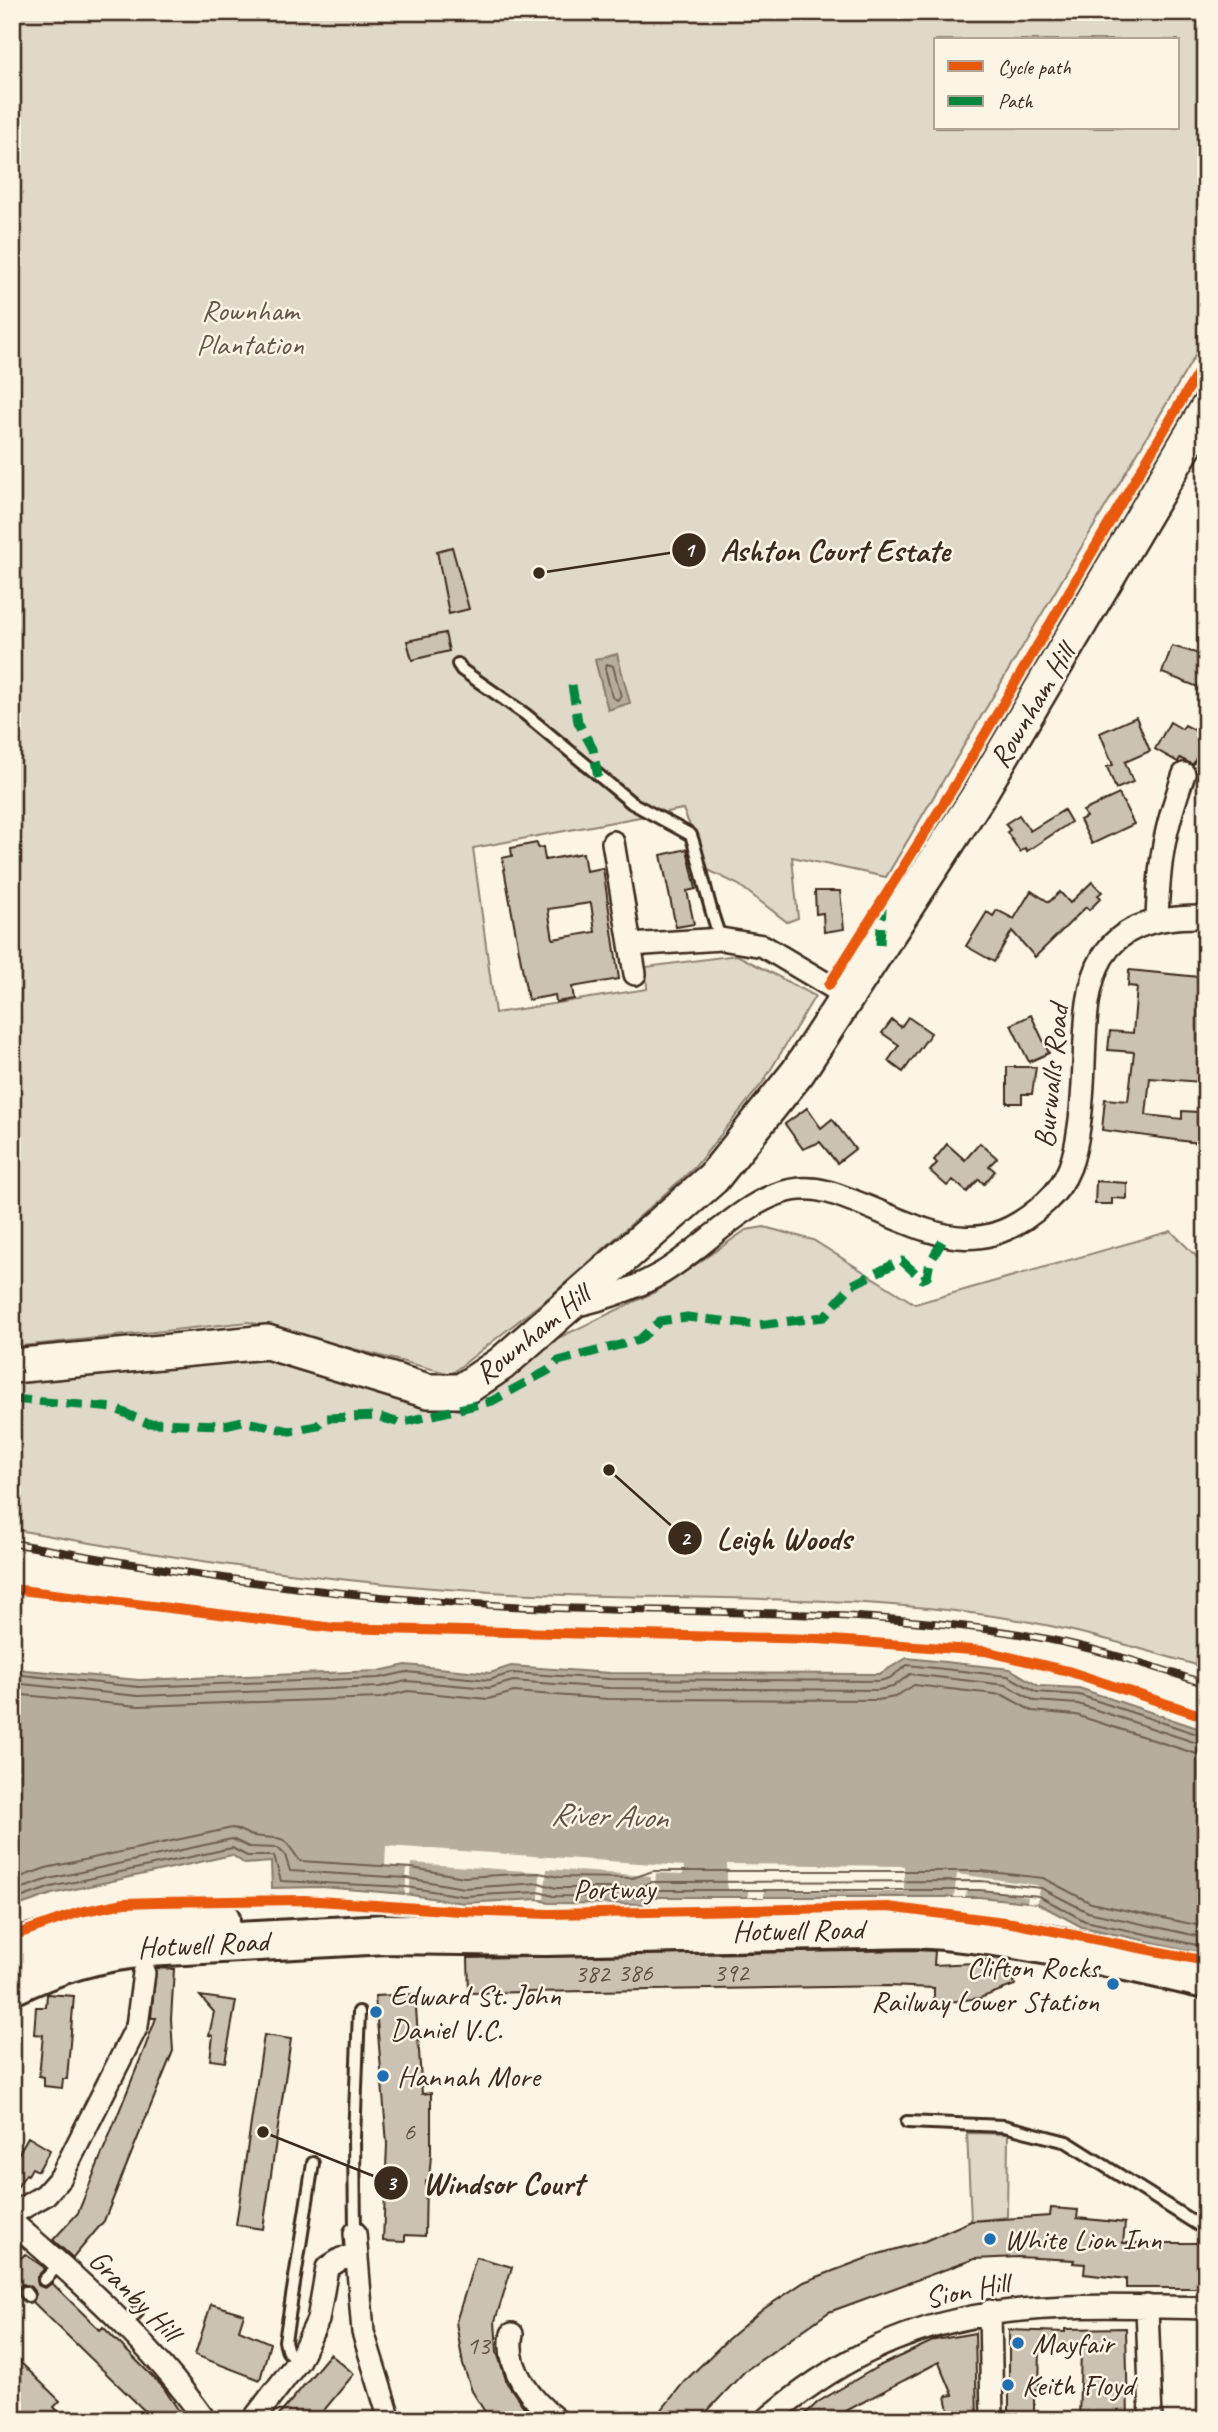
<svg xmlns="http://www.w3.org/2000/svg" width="1218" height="2432" font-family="Caveat,sans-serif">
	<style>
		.green { fill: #e0d8c8; stroke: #8e8173; stroke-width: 2; fill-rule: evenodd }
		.water { fill: #b7ad9e; stroke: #85796b; stroke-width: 2 }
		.pier { fill: #fcf5e5 }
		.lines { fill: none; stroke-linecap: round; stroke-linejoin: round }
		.shore { stroke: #6d5e51; stroke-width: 2 }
		.building { fill: #ccc2b3; stroke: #3b2a1e; stroke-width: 2; fill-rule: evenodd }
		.lane-casing { stroke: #3b2a1e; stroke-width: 16 }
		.street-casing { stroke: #3b2a1e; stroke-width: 26 }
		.primary-casing { stroke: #3b2a1e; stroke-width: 38 }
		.highway-casing { stroke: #3b2a1e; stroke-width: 44 }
		.lane { stroke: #fcf5e5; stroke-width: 10 }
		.street { stroke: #fcf5e5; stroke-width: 21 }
		.primary { stroke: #fcf5e5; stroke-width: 33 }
		.highway { stroke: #fcf5e5; stroke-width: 38 }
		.rail-casing { stroke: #3b2a1e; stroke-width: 8 }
		.rail { stroke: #fcf5e5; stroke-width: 5; stroke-dasharray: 16; stroke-linecap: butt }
		.quiet { stroke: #00873e; stroke-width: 9; stroke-dasharray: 18 9; stroke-linecap: butt }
		.cycleway-casing { stroke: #fcf5e5; stroke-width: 15 }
		.cycleway { stroke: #e8590c; stroke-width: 10 }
		.poi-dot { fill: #1f6fb2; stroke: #fcf5e5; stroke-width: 2.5 }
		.labels { text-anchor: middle; stroke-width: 5; stroke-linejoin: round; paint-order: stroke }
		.number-label { font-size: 26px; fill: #5f5043 }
		.park-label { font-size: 30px; fill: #645648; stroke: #fcf5e5 }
		.street-label { font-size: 30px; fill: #3b2a1e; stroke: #fcf5e5 }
		.poi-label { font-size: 30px; fill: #3b2a1e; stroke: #fcf5e5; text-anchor: start }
		.water-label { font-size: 32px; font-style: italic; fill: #605144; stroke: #fcf5e5 }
		.leader { fill: none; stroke: #3b2a1e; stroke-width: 2.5 }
		.callout-dot { fill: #3b2a1e; stroke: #fcf5e5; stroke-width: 2.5 }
		.mark-label { font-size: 21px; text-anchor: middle; font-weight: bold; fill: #fff }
		.callout-label { font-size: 32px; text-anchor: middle; font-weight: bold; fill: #3b2a1e; stroke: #fcf5e5; stroke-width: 5; stroke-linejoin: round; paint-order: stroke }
	</style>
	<rect width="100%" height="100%" fill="#fcf5e5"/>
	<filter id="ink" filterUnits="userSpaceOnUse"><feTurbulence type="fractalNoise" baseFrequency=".0143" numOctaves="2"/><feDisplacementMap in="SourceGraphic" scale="14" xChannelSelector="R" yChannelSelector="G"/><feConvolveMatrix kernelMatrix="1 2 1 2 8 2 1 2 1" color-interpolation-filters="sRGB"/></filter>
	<g filter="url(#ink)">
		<path class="green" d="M12,12H1206V337L886,877L792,857L798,918L787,922L739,885L708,870L683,809L473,848L495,1013L647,989L646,967L737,955L815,996L764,1081L695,1167L553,1294L451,1374L249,1322L12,1347ZM936,40H1178V128H936Z
			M1206,360V393L1055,650L847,970L994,733Z
			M764,1227L813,1240L915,1304L1171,1231L1206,1266V1668C1148,1651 1090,1633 1030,1622C853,1590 671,1602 492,1592C332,1583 170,1558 12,1529V1379L266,1353L461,1411L537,1348L657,1291L746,1230Z
			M967,2133L1008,2134L1007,2217L971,2221Z"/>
		<path class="water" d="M617,654L630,703L608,710L595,660Z
			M907,1658L1010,1669L1039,1686L1079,1688L1206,1731V1954L1082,1927L1037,1903L979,1897H651L650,1904L548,1903L539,1899L463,1903L405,1894L322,1887L272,1888L271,1862L245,1864L232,1855L52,1894L12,1908V1666L26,1670L139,1680L379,1671L406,1665L490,1673L511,1666L610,1673L879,1674Z"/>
		<path class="pier" d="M386,1846L684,1866L683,1874L656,1873L654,1898L650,1897L651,1876L547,1869L544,1899H539L540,1872L412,1863L409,1894H405L407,1868L385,1867Z
			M727,1864L904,1866V1892L764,1891V1897H748V1891L727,1890Z
			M957,1874L1037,1885L1040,1889L1037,1903L1027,1902L1028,1897L1009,1893L967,1889L965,1897H954Z"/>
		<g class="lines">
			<path class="shore" d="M607,664L613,666L621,696L617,700L612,697L605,668Z
				M12,1674L139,1687L379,1678L407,1672L489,1680L512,1673L609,1679L879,1681L890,1678L907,1665L1008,1676L1037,1692L1079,1695L1206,1737
				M12,1683L138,1696L380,1687L407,1681L489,1688L513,1681L609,1688L878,1690L893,1687L910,1674L1006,1685L1035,1701L1078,1704L1206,1746
				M12,1694L138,1706L380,1698L408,1691L488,1699L514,1692L608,1699L878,1700L895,1697L914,1685L1003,1695L1032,1711L1076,1715L1206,1757
				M12,1880L46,1868L232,1828C240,1829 247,1835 254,1836C286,1841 279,1831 300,1861L412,1868L464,1877L539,1873L559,1877L633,1878L653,1871H982L1043,1878L1091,1903L1206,1927
				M12,1892L49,1879L232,1839L249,1847L278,1848L285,1855L290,1871L407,1878L464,1888L539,1883L556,1888H637L652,1882L981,1881L1041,1888L1088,1912L1206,1938
				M12,1901L51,1887L232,1848L247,1856H274L281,1881L406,1887L463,1896L539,1892L553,1896L641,1897L652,1890H980L1039,1896L1085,1921L1206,1947"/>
		</g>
		<path class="building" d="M452,547L469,609L449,614L437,551Z
			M445,633L449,651L412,660L407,641Z
			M1172,646L1206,656V669L1198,687L1162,673Z
			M1136,717L1150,751L1125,762L1133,782L1116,789L1107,767L1113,765L1100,733Z
			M1170,722L1182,729L1185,725L1206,736L1193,765L1180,758L1178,762L1155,749Z
			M1119,794L1134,824L1092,844L1080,820L1086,817L1083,811Z
			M1064,810L1071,822L1027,851L1025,848L1020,852L1007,832L1010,830L1005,824L1019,815L1030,831Z
			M537,843L538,848L543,847L545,860L583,853L586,871L603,868L619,979L572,987L574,999L556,1002L555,995L528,1000L502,858L512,856L511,848ZM591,903L595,932L553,939L548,909Z
			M687,849L696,889L687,891L694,924L676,927L661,855Z
			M1092,882L1102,892L1098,895L1101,898L1089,910L1086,907L1035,957L1012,931L994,962L966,946L987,912L993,916L997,910L1014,919L1031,891L1049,902L1060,892L1070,903Z
			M815,891H840L844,929L824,932L823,913L816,914Z
			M1129,970L1199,977L1198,988H1206V1057H1203L1201,1082L1150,1078L1146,1115L1182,1119V1111L1198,1112L1197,1122L1201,1123L1199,1143L1102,1130L1105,1099L1128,1101L1134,1052L1108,1050L1110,1031L1133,1033L1137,987L1128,986Z
			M1031,1015L1049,1053L1029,1062L1011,1025Z
			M908,1017L931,1033L903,1072L888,1061L899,1045L882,1033L892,1020L901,1027Z
			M1007,1067H1036L1032,1094H1022V1103H1007Z
			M807,1108L821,1128L832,1119L855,1149L837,1163L820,1142L803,1149L785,1124Z
			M980,1143L997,1158L989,1166L995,1171L984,1184L979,1179L967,1192L953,1180L947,1186L930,1171L937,1163L934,1160L947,1144L965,1160Z
			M1096,1181L1127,1183V1199L1112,1198V1204H1095Z
			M914,1950L935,1951L934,1965L975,1963L992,1958L1007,1960L1015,1985L980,1998L934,2004V1988L888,1986L469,1993L468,1958Z
			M156,1968L174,1969L171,2019L173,2051L104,2221L73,2258L53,2240L78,2213L144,2050L156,2018H151Z
			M47,1994L74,1996L67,2079H63L62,2088L44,2086V2077L39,2076L43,2035L34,2034L36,2007H46Z
			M415,1994L422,2094L431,2093V2155L429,2180L426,2181L425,2236L405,2235V2242L383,2241L387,2144L375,1996Z
			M200,1996L236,2001L225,2062L210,2060L213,2036L209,2035L214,2012Z
			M264,2035L291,2039L263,2229L236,2225Z
			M28,2137L50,2150L38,2171L32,2168L28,2175L26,2174L12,2195V2165Z
			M1051,2208L1078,2210L1077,2218L1125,2223L1123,2243H1206V2288H1126V2279L1084,2274L1085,2264L1073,2263L1074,2260L1018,2257L974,2259L829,2312L745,2371L699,2420H666L660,2412L684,2382L728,2339L762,2310L804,2282L875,2255L925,2241L971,2221L1050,2216Z
			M25,2254L45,2268L37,2277L38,2285L45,2288L52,2283L100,2330L103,2327L163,2387L185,2420H154L33,2302L36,2294L31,2287L23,2284L18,2289L12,2283V2267Z
			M476,2257L512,2267L495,2321L497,2352L507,2383L533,2420H490L472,2391L463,2365L456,2322Z
			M211,2304L244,2314L239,2330L270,2343L260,2380L195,2355Z
			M1126,2328L1128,2420H1079L1081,2349L1040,2350L1039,2389H1034V2420H1009V2330L1065,2332V2329Z
			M975,2333L977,2420H951L946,2396L953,2395L939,2362L829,2420H799L818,2402L879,2366L935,2340Z
			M12,2354L60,2401L54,2407L66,2420H22L12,2410Z
			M330,2354L354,2374L316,2420H275Z"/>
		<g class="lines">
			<g class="lane-casing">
				<path id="lane" d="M458,664L462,670L525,714L632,803L691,835C703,870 707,906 721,939
					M907,2122L1004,2126L1067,2142L1206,2230
					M355,2233L354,2138L359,2012
					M44,2280L61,2263
					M25,2292L28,2296
					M124,2326L137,2312
					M299,2360L288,2352L285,2341L313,2163"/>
			</g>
			<g class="street-casing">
				<path id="street" d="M613,842L635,974
					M1157,920C1159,860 1164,831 1184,774
					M630,945L721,939L763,946L847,996
					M573,1306C605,1299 633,1290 662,1273C703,1249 751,1192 800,1189C820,1187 838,1195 856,1202C930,1231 978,1265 1046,1202C1069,1181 1075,1157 1079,1127C1095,1024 1056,913 1206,917
					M12,2214L45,2195L61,2177L137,2026L144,1973
					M12,2222C82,2282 152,2345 205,2420
					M355,2233L363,2332L390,2420
					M1147,2306L1151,2420
					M990,2311L992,2420
					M512,2334C505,2368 532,2401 557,2420
					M253,2420L299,2360L318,2320L327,2268L341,2259L356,2257
					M766,2420C907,2299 1030,2303 1206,2308"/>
			</g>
			<g class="primary-casing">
				<path id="primary" d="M12,1366L267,1342L428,1391H461L501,1364L713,1178L798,1072L977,798L1206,410"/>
			</g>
			<g class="highway-casing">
				<path id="highway" d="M12,1949L114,1922L220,1919
					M12,1985C56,1963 98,1951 147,1947L386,1934L546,1936L915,1928C1012,1933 1110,1957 1206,1979"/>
			</g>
			<use href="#lane" class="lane"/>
			<use href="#street" class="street"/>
			<use href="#primary" class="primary"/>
			<use href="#highway" class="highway"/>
			<g class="rail-casing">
				<path id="rail" d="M12,1543C170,1572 332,1597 493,1605C670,1615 849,1606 1025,1635C1087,1645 1146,1664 1206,1684"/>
			</g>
			<use href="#rail" class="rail"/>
			<path class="quiet" d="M572,685L578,722L593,749L598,777
				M880,945L882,908
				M12,1399L114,1408L147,1423L225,1425L242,1421L290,1431L317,1426L325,1418L376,1416L400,1423L492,1401L549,1370L558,1361L639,1340L660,1321L687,1317L758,1325L824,1317L852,1285L896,1263L902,1261L922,1279L927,1277L930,1262L945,1237"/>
			<g class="cycleway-casing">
				<path id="cycleway" d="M829,985L955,785L1206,359
					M12,1589L334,1628L818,1639L985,1651L1068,1671L1206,1717
					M12,1936L80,1912L124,1903L157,1902L305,1900L459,1911L549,1914L888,1907L1012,1923L1206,1961"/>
			</g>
			<use href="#cycleway" class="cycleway"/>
		</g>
	</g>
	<g class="poi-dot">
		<circle cx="1113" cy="1984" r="7"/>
		<circle cx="376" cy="2012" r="7"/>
		<circle cx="383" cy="2076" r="7"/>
		<circle cx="990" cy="2239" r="7"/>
		<circle cx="1018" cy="2343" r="7"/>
		<circle cx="1008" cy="2385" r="7"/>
	</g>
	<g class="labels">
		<g class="number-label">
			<text x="635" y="1981">386</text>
			<text x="731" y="1981">392</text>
			<text x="592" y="1982">382</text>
			<text x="409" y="2140">6</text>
			<text x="478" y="2354">13</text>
		</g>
		<g class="park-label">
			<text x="250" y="320">Rownham<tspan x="250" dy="34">Plantation</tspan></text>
		</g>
		<g class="street-label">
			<text transform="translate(1032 706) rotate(-59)" y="10">Rownham Hill</text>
			<text transform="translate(1051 1076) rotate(-84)" y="10">Burwalls Road</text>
			<text transform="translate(532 1334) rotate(-39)" y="10">Rownham Hill</text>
			<text transform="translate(614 1889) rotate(-1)" y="10">Portway</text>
			<text transform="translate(798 1930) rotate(-1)" y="10">Hotwell Road</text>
			<text transform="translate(203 1944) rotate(-3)" y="10">Hotwell Road</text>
			<text transform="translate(967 2290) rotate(-11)" y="10">Sion Hill</text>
			<text transform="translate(135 2295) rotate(45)" y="10">Granby Hill</text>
		</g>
		<g class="poi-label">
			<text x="1099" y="1977" text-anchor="end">Clifton Rocks<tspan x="1099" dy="34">Railway Lower Station</tspan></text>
			<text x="390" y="2005">Edward St. John<tspan x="390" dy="34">Daniel V.C.</tspan></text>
			<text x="397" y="2086">Hannah More</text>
			<text x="1004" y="2249">White Lion Inn</text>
			<text x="1032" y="2353">Mayfair</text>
			<text x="1022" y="2395">Keith Floyd</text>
		</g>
		<g class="water-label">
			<text transform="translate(609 1815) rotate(2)" y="11">River Avon</text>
		</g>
	</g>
	<path class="leader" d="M539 573L689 550M609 1470L685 1538M263 2132L391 2183"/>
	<g class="callout-dot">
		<circle cx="539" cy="573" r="7"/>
		<circle cx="609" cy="1470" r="7"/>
		<circle cx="263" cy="2132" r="7"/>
		<circle cx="689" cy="550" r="18"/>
		<circle cx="685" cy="1538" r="18"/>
		<circle cx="391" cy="2183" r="18"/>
	</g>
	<g class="mark-label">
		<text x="689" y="557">1</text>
		<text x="685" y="1545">2</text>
		<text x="391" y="2190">3</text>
	</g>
	<g class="callout-label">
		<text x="835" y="561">Ashton Court Estate</text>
		<text x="784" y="1549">Leigh Woods</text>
		<text x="503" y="2194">Windsor Court</text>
	</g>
	<rect width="1218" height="2432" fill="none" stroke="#fcf5e5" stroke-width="42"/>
	<rect x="21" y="21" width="1176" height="2390" fill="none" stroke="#3b2a1e" stroke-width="2.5" filter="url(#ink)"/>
	<rect x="934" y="38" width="245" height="91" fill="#fcf5e5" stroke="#afa495" stroke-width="2"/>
	<rect x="948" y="61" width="35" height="10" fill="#e8590c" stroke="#afa495" stroke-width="2"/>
	<text x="998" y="74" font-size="21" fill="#3b2a1e">Cycle path</text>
	<rect x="948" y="96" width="35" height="10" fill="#00873e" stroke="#afa495" stroke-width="2"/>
	<text x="998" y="108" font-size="21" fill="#3b2a1e">Path</text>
</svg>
